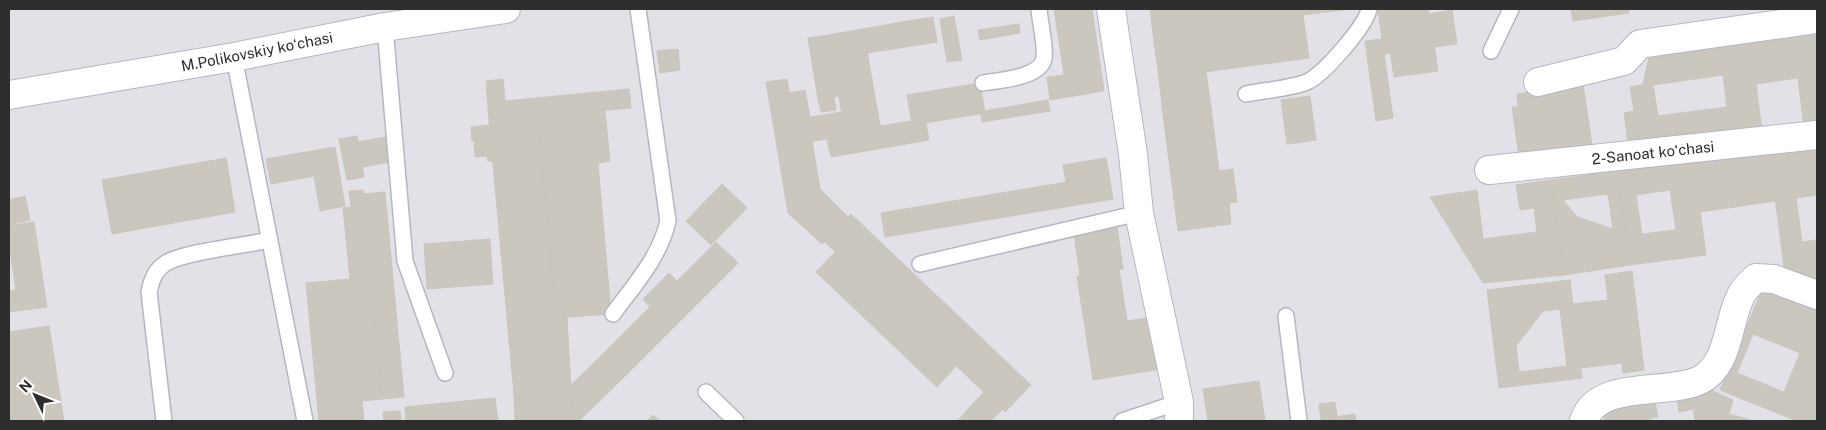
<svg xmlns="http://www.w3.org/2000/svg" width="1826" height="430" font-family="'Public Sans',sans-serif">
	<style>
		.industrial { fill: #e3e1e8 }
		.building { fill: #cbc7bf; stroke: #cbc5ba; fill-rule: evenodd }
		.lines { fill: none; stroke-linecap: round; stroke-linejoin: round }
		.lane-casing { stroke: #b4b7c1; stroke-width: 18 }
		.street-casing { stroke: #b4b7c1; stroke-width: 30 }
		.lane { stroke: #fff; stroke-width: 15 }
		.street { stroke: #fff; stroke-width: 28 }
		.labels { text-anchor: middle; stroke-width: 4; stroke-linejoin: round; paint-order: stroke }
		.street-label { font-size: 15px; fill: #2e2e2e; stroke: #fff }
	</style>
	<rect width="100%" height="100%" fill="#efe9e1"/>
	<path class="industrial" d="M9,9H1817V421H9Z"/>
	<path class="building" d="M1054,9H1092L1104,91L1050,100L1047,77L1064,75Z
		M1150,9H1350L1153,34Z
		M1378,9H1428L1429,14L1452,10L1457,44L1435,47L1433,37L1389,43L1391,53L1384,54Z
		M1571,9H1629V13L1573,21Z
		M1303,15L1309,58L1159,78L1153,34Z
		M954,16L962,60L947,62L940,19Z
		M933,17L937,42L906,47L902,22Z
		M902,22L906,47L867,53L863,29Z
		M1019,24L1020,33L980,40L978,30Z
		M1817,28V125L1804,127L1798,78L1756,84L1762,132L1750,134L1738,39Z
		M863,29L878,114L843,120L828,35Z
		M828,35L838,96L818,99L808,38Z
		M1433,37L1438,71L1394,77L1389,43Z
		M1382,39L1393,118L1376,121L1365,41Z
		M1738,39L1750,134L1629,150L1624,113L1634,111L1630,87L1643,85L1650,52ZM1723,75L1727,107L1658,116L1653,85Z
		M678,49L680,70L660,73L657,51Z
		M1206,71L1211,108L1163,114L1159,78Z
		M503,79L505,101L629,89L631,108L489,121L486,81Z
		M787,79L794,120L841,112L845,136L777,147L766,82Z
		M980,83L985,113L912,125L907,95Z
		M1583,84L1592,145L1519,156L1512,107H1518L1517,94Z
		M805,90L810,117L794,120L789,93Z
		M834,96L836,110L821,112L818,99Z
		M1310,96L1316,140L1287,144L1281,100Z
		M1048,100L1050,111L982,122L981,114L985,113L984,111Z
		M1211,108L1219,171L1233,169L1237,202L1229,203L1231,224L1178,231L1163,114Z
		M605,111L610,161L598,163L611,314L556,318L538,117Z
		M878,114L880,126L911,121L912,125L926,123L929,140L831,157L827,139L845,136L843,120Z
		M538,117L556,318H567L571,389L514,395L489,121Z
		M490,125L491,139L472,141L471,127Z
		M357,136L364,177L347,180L339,139Z
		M391,136L395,161L363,167L358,142Z
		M491,139L493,161H488L487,156L475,157L474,141Z
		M812,141L820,189L848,217L822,244L788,213L777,147Z
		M1817,144V195L1796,198L1802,242L1817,240V283L1784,267L1769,150Z
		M335,147L345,206L320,211L314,176L271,184L266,159Z
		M1769,150L1775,201L1700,212L1693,161Z
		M226,158L235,212L112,234L102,180Z
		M1106,158L1109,175L1066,182L1063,165Z
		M1693,161L1706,255L1630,265L1617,171ZM1670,190L1676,230L1642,234L1636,195Z
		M1617,171L1630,265L1564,275L1551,180ZM1608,194L1613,229L1577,217L1563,200Z
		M1109,175L1113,199L885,237L881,213Z
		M1551,180L1564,275L1483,283L1430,197L1477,190L1483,239L1537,232L1534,208L1520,210L1516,185Z
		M722,184L747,208L711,245L686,221Z
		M363,190L382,399L362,401L364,421H319L306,283L350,279L343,208L351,207L349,191Z
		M385,192L404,397L382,399L363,194Z
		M25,196L30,220L9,225V200Z
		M851,214L1031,385L1005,412L825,242Z
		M34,222L47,307L9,312V291L16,290L9,245V226Z
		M1117,227L1123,269L1080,275L1074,234Z
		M490,239L493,284L427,289L424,244Z
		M716,242L738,263L622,379L600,357L650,307L643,299L669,273L677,281Z
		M835,252L956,366L937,387L816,272Z
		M1119,269L1127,321L1153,317L1161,369L1093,380L1077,276Z
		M1632,271L1644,370L1623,373L1622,363L1581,368L1573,304L1608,300L1605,275Z
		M1570,280L1582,378L1499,388L1487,290ZM1560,309L1567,366L1519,372L1516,346L1543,311Z
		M1764,285L1817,307V373L1797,421L1720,390ZM1753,334L1800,353L1784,392L1737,373Z
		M49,326L64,421H9V332Z
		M600,357L622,379L579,421H573L571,385Z
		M1817,373V421H1797Z
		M1259,381L1265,421H1208L1203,389Z
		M1699,385L1733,400L1727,421H1695L1693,409L1679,412L1676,389Z
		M571,389L573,421H515L514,395Z
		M984,392L1002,410L991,421H957Z
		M1653,393L1658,417L1650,418V421H1605L1602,401Z
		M495,398L498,421H406L405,407Z
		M1335,402L1337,416L1321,419L1319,404Z
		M400,411L401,421H384L383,412Z
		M1355,414L1356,421H1321V419Z
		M1729,414L1754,421H1727Z
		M653,415L660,421H647Z"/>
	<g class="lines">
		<g class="lane-casing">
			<path id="lane" d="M385,27L405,261L445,373
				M1491,51L1511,9
				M234,57L305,421
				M983,83C1000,80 1039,78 1044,59C1046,47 1040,22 1039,9
				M1246,94C1265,90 1289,89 1307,82C1323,75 1366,26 1369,9
				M920,264L1139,213
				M613,314C634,285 660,257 668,221L638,9
				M1286,316L1299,421
				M706,392L736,421
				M164,421L149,292C151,281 156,269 166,263C183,252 247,245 270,240
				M1122,421L1179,402"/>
		</g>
		<g class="street-casing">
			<path id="street" d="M1111,9L1133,154L1139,213L1179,402V421
				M1538,82L1624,61L1640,44L1817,19
				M9,95L234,57L385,27L506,9
				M1489,170L1817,135
				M1584,421C1597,379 1667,396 1700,380C1731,365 1727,317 1743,292C1746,287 1752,282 1756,278L1774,279L1817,295"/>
		</g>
		<use href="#lane" class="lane"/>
		<use href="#street" class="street"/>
	</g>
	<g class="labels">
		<g class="street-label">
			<text transform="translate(257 52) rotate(-11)" y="5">M.Polikovskiy koʻchasi</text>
			<text transform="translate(1653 153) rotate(-6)" y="5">2-Sanoat koʻchasi</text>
		</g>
	</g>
	<rect width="1826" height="430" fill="none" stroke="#2e2e2e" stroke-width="20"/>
	<g transform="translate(35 395) rotate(313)" stroke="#ffffff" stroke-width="4" paint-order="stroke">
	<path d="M0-4L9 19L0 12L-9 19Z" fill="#2e2e2e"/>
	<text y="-8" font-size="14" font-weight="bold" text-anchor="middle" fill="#2e2e2e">N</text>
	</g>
</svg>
